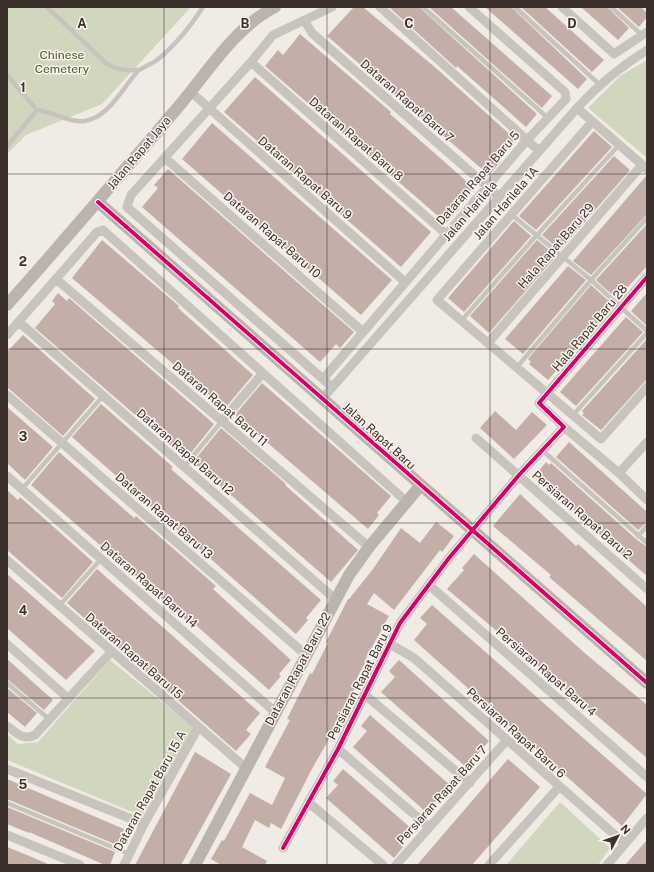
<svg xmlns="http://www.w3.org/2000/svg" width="654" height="872" font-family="'Public Sans',sans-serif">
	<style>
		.green { fill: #d1d6bf }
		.building { fill: #c3afa7 }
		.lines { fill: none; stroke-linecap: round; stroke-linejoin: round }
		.lane { stroke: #c9c3be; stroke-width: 4.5 }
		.street { stroke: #c9c3be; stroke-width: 9 }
		.secondary { stroke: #bab3ae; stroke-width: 12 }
		.cycleway-casing { stroke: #fbf5ee; stroke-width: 6 }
		.cycleway { stroke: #d6006c; stroke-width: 4 }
		.grid { fill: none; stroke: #3b302b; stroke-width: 1; stroke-opacity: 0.55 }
		.labels { text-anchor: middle; stroke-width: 3; stroke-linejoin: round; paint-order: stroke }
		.park-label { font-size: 12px; fill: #4a5a2e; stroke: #fbf5ee }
		.street-label { font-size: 12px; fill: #3b302b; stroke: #fbf5ee }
		.grid-label { font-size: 13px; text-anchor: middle; font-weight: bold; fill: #3b302b; stroke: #fbf5ee; stroke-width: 3; stroke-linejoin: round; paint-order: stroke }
	</style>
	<rect width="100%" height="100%" fill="#f0ebe5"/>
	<path class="green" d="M7,7H191L102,104L26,135L7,154Z
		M647,60V158L588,108L620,76Z
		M110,660L194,728L142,816L7,760V734L18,744L38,742Z
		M560,802L610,848L598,865H506Z"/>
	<path class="building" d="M354,7H363L437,69L515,139L498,159L501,161L489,175L327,36Z
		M389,7H419L537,114L526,127L457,66L456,68Z
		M429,7H451L552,96L542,108Z
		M485,7H511L587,79L578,89Z
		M521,7H545L604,60L592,72Z
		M581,7H607L629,28L618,40Z
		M617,7H641L647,13V17L639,27Z
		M300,34L391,112L390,114L473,187L457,205L460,208L446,223L265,66L278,50L283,55Z
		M255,77L431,232L401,267L224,112Z
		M212,123L392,280L361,315L182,159Z
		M594,131L612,147L536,230L519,216Z
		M614,156L630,170L560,250L542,235Z
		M168,169L354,332L340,348L336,344L320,362L142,207L158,188L154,185Z
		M647,175V214L591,275L573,261Z
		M514,221L531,236L464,312L448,298Z
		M647,224V266L617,299L596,280Z
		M102,240L179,306L178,308L253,375L225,408L72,278Z
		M537,240L556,256L489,333L470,316Z
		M568,266L586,280L523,354L505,339Z
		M591,285L613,305L548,380L529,364L531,362L528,359Z
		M58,293L67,301L69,298L214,424L186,459L35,328L55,304L52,301Z
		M647,293V326L631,311Z
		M626,317L643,332L576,406L560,392Z
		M23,335L95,399L63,436L7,387V352Z
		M647,339V379L601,430L582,415L584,413L582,411Z
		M262,383L391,496L377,513L379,515L368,529L235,415Z
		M101,404L173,467L171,469L321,600L306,618L308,620L296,634L72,437Z
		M7,407L53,447L25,480L7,463Z
		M495,411L516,430L532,412L547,425L514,459L480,428Z
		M221,428L286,484L285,485L358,550L331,582L193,462Z
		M569,442L647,512V522L638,530L556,457Z
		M59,452L134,518L136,516L216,586L213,589L291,660L279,674L281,676L269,690L189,619L187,621L31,485Z
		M546,462L549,465L551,463L636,539L647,547V576L593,529L594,527L534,477Z
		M7,490L18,500L20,497L93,562L62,598L7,550Z
		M520,494L576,546L578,544L647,607V661L549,577L551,575L493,526Z
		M436,522L454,536L442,552L440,550L394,610L374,593L367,604L389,616L366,658L367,659L356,680L358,681L337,725L313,767L281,829L271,823L269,828L255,820L242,847L267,861L265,865H221L211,859L222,840L224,841L250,793L272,805L285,778L265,767L290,720L287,719L310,673L312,674L328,643L326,642L348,599H349L373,569L401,528L420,543Z
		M474,554L587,655L647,705V758L447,589L464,570L462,568Z
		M97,569L260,713L246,730L251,734L236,751L67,603Z
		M7,574L95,651L66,680L7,628Z
		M432,605L647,794L622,826L414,640L427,624L420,618Z
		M7,659L53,700L44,710L7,679Z
		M399,660L489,741L466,767L381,692L395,677L389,671Z
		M7,688L37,713L25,727L7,712Z
		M370,715L450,785L426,812L353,747L367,731L361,726Z
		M195,752L231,774L181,865H135Z
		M508,759L540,787L472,865H417Z
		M343,769L412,829L399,844L403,847L394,858L326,798L338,785L333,781Z
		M7,779L124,829L117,845L7,799Z
		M7,807L115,852L110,865H105L29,832V833L7,824Z
		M647,840V865H625Z
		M7,847L27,855L50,865H7Z"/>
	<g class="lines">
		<path class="lane" d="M47,7L107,64C118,70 126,71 138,70
			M423,7L548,118
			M515,7L599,84
			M611,7L642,35
			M7,75L37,110
			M7,146L37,110C53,112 70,123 85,121C109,117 122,89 137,72C139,69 152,64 157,60C176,45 190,27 203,7
			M512,215L591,280L647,331
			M461,321L536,236L619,145
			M517,367L591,280L647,218
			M573,415L647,333
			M542,450L647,543
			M184,467L222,421
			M22,489L103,396
			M638,536L647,526
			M59,606L101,559
			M7,683L50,720
			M7,803L129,854"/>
		<path class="street" d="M332,7L273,35L251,62L131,195L127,207L332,387
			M380,7L539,151
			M562,7L614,54L647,32
			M304,20L312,33L498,196
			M251,62L446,234
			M191,92L405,282
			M577,108L647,169
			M592,122L437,300L601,439L647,387
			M165,158L362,331
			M56,279L369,547
			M19,322L335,599
			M7,335L97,232L103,230L407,502
			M488,343L642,165
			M323,379L527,140L566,99L565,92L469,7
			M7,395L306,655
			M322,399L577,108C598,85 620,67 647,50
			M222,421L263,373
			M564,427L619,473L647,500
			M476,438L647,589
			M619,473L647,442
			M7,476L275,712
			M7,560L246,768
			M429,585L647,777
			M7,644L69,699
			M390,644L414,658L624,843
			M364,694L470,783
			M7,726C17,733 23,741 35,735L111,652
			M338,749L429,827
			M7,769L144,824
			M308,802L383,865
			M7,835L80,865
			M283,848L338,749L400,623L449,558L519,475L564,427L539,403L647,277
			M124,865L144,824L198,728
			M396,865L506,741
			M489,865L559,787
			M607,865L647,818"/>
		<path class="secondary" d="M98,202L647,683
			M7,305C65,240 122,173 179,106C208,72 234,28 275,7
			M195,865L349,575L369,547L420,486"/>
		<g class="cycleway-casing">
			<path id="cycleway" d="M98,202L647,683
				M283,848L338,749L400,623L449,558L519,475L564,427L539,403L647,277"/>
		</g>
		<use href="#cycleway" class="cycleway"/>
	</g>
	<path class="grid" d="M164,7V865M327,7V865M490,7V865M7,174H647M7,349H647M7,523H647M7,698H647"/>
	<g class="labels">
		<g class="park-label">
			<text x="62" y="59">Chinese<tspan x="62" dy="14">Cemetery</tspan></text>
		</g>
		<g class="street-label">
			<text transform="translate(407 101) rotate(41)" y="4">Dataran Rapat Baru 7</text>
			<text transform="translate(356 139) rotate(41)" y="4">Dataran Rapat Baru 8</text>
			<text transform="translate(139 153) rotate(-50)" y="4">Jalan Rapat Jaya</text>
			<text transform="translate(305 178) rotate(41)" y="4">Dataran Rapat Baru 9</text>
			<text transform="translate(478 178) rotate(-49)" y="4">Dataran Rapat Baru 5</text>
			<text transform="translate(506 203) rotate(-49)" y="4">Jalan Harilela 1A</text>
			<text transform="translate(470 211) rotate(-49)" y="4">Jalan Harilela</text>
			<text transform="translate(272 235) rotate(41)" y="4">Dataran Rapat Baru 10</text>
			<text transform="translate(556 246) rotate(-49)" y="4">Hala Rapat Baru 29</text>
			<text transform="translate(590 328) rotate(-50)" y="4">Hala Rapat Baru 28</text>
			<text transform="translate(220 404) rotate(41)" y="4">Dataran Rapat Baru 11</text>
			<text transform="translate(379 436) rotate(42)" y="4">Jalan Rapat Baru</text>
			<text transform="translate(185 452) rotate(41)" y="4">Dataran Rapat Baru 12</text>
			<text transform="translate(582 515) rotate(41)" y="4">Persiaran Rapat Baru 2</text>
			<text transform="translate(164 516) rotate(41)" y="4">Dataran Rapat Baru 13</text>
			<text transform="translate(149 585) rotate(41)" y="4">Dataran Rapat Baru 14</text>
			<text transform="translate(134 656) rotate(41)" y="4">Dataran Rapat Baru 15</text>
			<text transform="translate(298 669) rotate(-62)" y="4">Dataran Rapat Baru 22</text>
			<text transform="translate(546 672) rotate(41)" y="4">Persiaran Rapat Baru 4</text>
			<text transform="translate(360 682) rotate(-63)" y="4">Persiaran Rapat Baru 9</text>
			<text transform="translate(516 733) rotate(42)" y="4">Persiaran Rapat Baru 6</text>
			<text transform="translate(150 791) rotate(-61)" y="4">Dataran Rapat Baru 15 A</text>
			<text transform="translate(442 795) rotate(-48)" y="4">Persiaran Rapat Baru 7</text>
		</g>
	</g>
	<g class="grid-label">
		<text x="82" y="28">A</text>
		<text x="245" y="28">B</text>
		<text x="409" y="28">C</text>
		<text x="572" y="28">D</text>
		<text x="23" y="92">1</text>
		<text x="23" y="266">2</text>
		<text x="23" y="441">3</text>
		<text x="23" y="615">4</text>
		<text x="23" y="789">5</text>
	</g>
	<rect width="654" height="872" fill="none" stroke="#3b302b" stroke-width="16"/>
	<g transform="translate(618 836) rotate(49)" stroke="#fbf5ee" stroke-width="3" paint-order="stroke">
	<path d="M0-3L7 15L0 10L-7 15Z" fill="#3b302b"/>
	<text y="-6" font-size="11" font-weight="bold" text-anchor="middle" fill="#3b302b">N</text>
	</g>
</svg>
